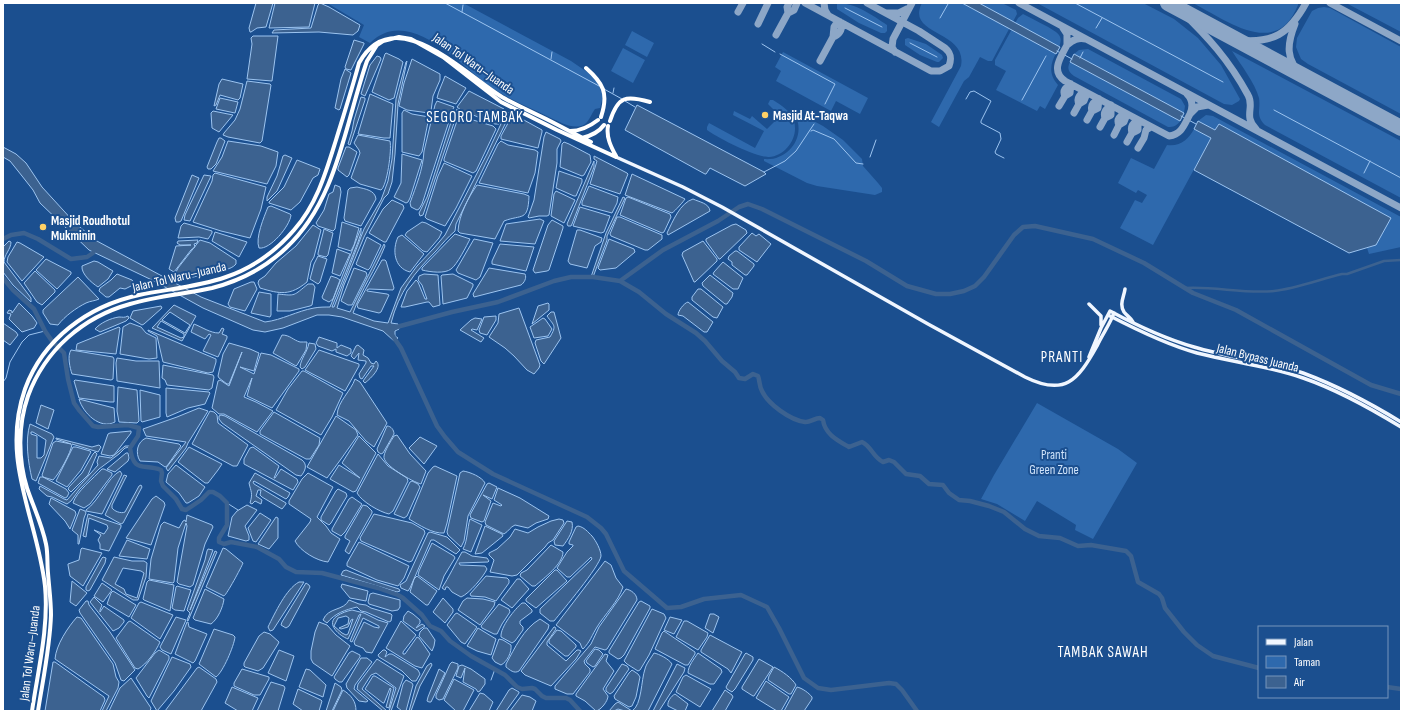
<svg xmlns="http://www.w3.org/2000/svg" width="1404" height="714" font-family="'Sofia Sans Condensed',sans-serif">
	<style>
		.green { fill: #2e69ad }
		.water { fill: #3c6290; stroke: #9cc4f0; fill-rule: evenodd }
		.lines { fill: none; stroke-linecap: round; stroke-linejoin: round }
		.stream { stroke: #9cc4f0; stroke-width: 1 }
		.canal { stroke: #3c6290; stroke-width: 2.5 }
		.river { stroke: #3c6290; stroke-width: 4.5 }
		.taxiway { stroke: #8da7c7; stroke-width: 7 }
		.runway { stroke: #8da7c7; stroke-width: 16 }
		.major { stroke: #f0f6ff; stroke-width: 3.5 }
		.highway { stroke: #fff; stroke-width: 4 }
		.poi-dot { fill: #ffd166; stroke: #1b4f8f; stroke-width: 1.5 }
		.labels { text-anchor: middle; stroke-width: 4; stroke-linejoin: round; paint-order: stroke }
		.street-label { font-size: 13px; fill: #fff; stroke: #1b4f8f }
		.poi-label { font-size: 13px; font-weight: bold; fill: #fff; stroke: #1b4f8f; text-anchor: start }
		.park-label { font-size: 13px; fill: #cfe3fa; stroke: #1b4f8f }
		.quarter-label { font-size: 15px; letter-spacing: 1px; fill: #fff; stroke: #1b4f8f }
	</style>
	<rect width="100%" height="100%" fill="#1b4f8f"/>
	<path class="green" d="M327,3H463L571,61L590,74L596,79L602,93V100L600,108L595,109C592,113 589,121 585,124C575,131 560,122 551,118C531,108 510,100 491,87C460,66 409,4 370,43L359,37L364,25Z
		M837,3C856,3 872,15 887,25V31L885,33H881L859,23L837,9Z
		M922,3H1002L1016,10L1017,14L992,61H988L980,57L969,77L964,81L939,127L931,122L961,66C968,30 905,36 922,3Z
		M1037,3H1143L1174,19L1198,38L1221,65L1240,99L1239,101L1232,105L1224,104Z
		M1193,3H1298V5C1277,59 1227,21 1193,3Z
		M1346,3H1401V32Z
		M1324,7L1330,8L1401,47V114L1308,64L1301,59L1298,52L1296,47L1297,38L1312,11L1318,8Z
		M1023,14C1034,20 1046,25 1056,32C1073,45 1037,61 1058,85L1045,109L1040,106L1037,111L996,90L1006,71L995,65V60L1018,18Z
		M632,31L654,43L647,57L625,45Z
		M908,38L926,44L942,55L943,58L939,62H937L920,55L905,45V39Z
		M623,48L645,60L633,83L611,71Z
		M1088,49L1181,99L1185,106L1184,113L1074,54L1079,50Z
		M1232,51L1401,141V198L1265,125C1255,115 1261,110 1259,98C1255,83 1241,65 1232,51Z
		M783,52L868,98L860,114L836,101L831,111L776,81L781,71L775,67Z
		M1070,62L1180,121C1177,126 1173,127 1168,127L1074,76C1068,72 1067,68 1070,62Z
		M770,100H773C781,105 791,111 794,121C799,138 785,156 769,157C757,158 716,137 707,130V127L709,123L755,148L764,131L733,115L734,111L750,119L752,116L767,129L780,116L768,104Z
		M791,109L823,126L843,140L862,159L863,166L878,183L882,188V192L875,195L817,186L807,183L764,161V159C784,161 802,143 798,123C797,118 793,113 791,109Z
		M1206,115L1213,116L1401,217V247L1369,254L1367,248L1376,245L1226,128L1219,124L1215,130L1198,121Z
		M1194,129L1211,138L1153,245L1120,228L1135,200L1142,203L1147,195L1138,190L1136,193L1118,183L1131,158L1154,169L1167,145C1180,147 1189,139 1194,129Z
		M1037,403L1118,449L1137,463L1093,539L1075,530L1076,525L1073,523L1037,501L1025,521L997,504L981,499L994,475Z"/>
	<path class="water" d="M256,3H273L266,27L257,28L251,32H250L249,28Z
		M275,3H315L309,27L269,28Z
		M320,3L329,7L360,25L358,31L353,35L319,32L272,33L274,30L311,28L318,5Z
		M962,3H979L1060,47L1056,54Z
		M253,36H278L272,81L247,79L252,44L251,38Z
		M354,40L364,43V44L351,70L346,69L345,67Z
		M386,53L399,59L403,62L394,98L389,100L372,92L385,54Z
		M1074,54L1184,113L1180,121L1070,62Z
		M377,56L380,57L381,59L365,96L361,94L370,65Z
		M412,59L440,74V80L433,96L431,111L429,113L407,110L399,106L404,83Z
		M407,61L398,104L395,154L392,182L388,194L384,198L364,237L344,285L337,308L350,312L384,244L385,246C376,269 361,290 353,313L374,321L388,323L401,288L417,266L434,248L445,235L487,154L506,113L508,112L510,114L456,224L455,231C448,237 442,244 436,251C414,273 399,292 391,323L398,324L399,329L395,331V336L398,338L394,341L383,331L342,317L329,315H317L283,328L265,332L253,330L203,308L154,281L89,250L40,203L33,190L22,176L10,161L3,157V147L16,154L26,163L42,187L74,222L95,240L201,297L265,322C282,320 297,311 314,308C319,307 325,307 330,307L361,228V233L358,242L332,307H334L364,229L381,200L388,181L392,159L396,99L406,62Z
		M345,69L351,73L340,109L339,110L335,108L341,79Z
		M445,76L466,88L456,104L437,98C438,92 443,82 445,76Z
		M222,79L243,84L240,98L238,100L220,95L216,105L214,106L219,84Z
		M247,81L270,84L271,85L262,141L260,143L228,137L223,135L224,133L235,120L240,109Z
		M469,91L504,109L499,124H495L461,110L457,107Z
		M370,94L393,104L390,138H384L358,134Z
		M361,97L365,98V100L350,145L348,144L352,131L354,120Z
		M220,98L238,102L235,113L216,109Z
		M437,101L454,107L453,109L422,204L419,209L417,210L411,207L410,203C416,186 423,170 424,151L435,105Z
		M637,105L764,172L766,174L745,186L710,168L706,174H705L625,130Z
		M457,109L460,111L457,114L423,215L420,216L419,213L427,197L452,119Z
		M404,110L412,114L429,117L422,152L419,156L402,152V113Z
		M213,111L233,115L219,132L212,128L211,113Z
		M460,112L473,120L493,126L496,129L476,171L473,173L444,161V159Z
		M513,114L542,130V132L538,148L501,139V136Z
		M1198,121L1215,130L1219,124L1391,218L1376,245L1349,253L1194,170L1211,138L1194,129Z
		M546,132L560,139L561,141L557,149V163L549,215L547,216H539L529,218L528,217L534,200L544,137Z
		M358,135L390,141C392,150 387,186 381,190L360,184L351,178L360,153L359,150L354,143Z
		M221,138L225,141L216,164L211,169H208L207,167L217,142L219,138Z
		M228,141L261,146L278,152L276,166L267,184L213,171L222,157Z
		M501,141L508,145L535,150L538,152L535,173L528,193L479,183L498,144Z
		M564,142L569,144L590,155L591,162L584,175L582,176L560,167L562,144Z
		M346,147H349L357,152L349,175L347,177L338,170V168Z
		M402,154L422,160L410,198L408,202L406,203L394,197L401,183Z
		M285,155L292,158L277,191L267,201V197L277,176L283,156Z
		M594,156L627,173L628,174L620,194L590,184L597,161L594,159Z
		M297,160L320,169L318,175L313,178L300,202L291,210L269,203V202L284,187Z
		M594,161V167L572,224L571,226H568L567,224Z
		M444,163L472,176L456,208L445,226L427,219L425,217L438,176Z
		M559,171L582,179V182L576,196H574L556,188Z
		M215,173L266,187L261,209L250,238L221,231L193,222L212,181L213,175Z
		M632,174L683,198L685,199C684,201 675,211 672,213L625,195Z
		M192,175L199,178L181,221L179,222H176L175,218Z
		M204,175L211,176L190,221L184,220L185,215Z
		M335,185L340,187L341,192L335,229L333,231L318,226L316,223L324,210L329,194L333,192Z
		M477,185L524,194L529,196C528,222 522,214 504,221L495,239L460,233L458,231C459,215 468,198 477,185Z
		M589,186L618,197L617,203L612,213L582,205V202Z
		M357,187C365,189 375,190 376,199L361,226L345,221L344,218L348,190L350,188Z
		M556,191L575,200L564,223L551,216L554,194Z
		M623,197L625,198L607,236V240L593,277H591L606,233Z
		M628,197L670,214L671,217L664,232L662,233L620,215L626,198Z
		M693,199C699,202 709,203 710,211L668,235L667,233C673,221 680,203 693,199Z
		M392,200L403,205L404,208L386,242H384L369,233L383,209Z
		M271,206L290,214L291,215C290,226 270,250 259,248C255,238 264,217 268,207Z
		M580,207L610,216L604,232L601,233L573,226Z
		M617,217H620L662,235V239L648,250H645L611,236L610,234Z
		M540,219L544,221L535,244L500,241L506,224Z
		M552,220L563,226V228L549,270L547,271L535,273L533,270L548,225Z
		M342,222L359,228L354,245L351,251L338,247Z
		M422,222L426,223L442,232L439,238L427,252L423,251L405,235L407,232Z
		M184,223L212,231V233L208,239L199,237L178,238L181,226Z
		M736,224L746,230L747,233L720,259H719L706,241V239L732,225Z
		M313,225L321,230L314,257L311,262L307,282C290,296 280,294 260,288L258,283L259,280L265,276L276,263L296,246Z
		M324,229L333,233L328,255L326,257L318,255V253Z
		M577,230H580L602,238L601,242L595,246L587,268L570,264L568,261Z
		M215,232L247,242L239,257L212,241Z
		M752,233L756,236L759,234L771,244L757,262L739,250V247Z
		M455,234L470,239C467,245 457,265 451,269C445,274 430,272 422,270V268Z
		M402,235L424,254L410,272C394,268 392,250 398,237Z
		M367,237L381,245L370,268L368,270L357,265L356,264Z
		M474,239L493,243L480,277L476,280L458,273L456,270Z
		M609,239L634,249L635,252L616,268L600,270L598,268Z
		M198,240L197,243L194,244L195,247L191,250L174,272L169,269L176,246L191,245H180L177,243L178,241Z
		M200,240L210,243L236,260V264C230,271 222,269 213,271C200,274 189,282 176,275V272L178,268Z
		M9,241L11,242C11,249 4,255 4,262L31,298V302L13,285L3,272V247Z
		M703,241L717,259V261L695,282H694L682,255L683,252Z
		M17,242L20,243L44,257L22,281L7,262L8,257Z
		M500,244L534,247L526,271L492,264V261Z
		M337,249L350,254L340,276L332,273Z
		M735,251H737L754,264V266L747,275H745L732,265V262L728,259L729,256Z
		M318,256L327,259L320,282L318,284L310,279L314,264Z
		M46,259L71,272V274L57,289L36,270Z
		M382,260H385L386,261L394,288L393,290L369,289L367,290V291L387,294L389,295L381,312L379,313L358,308L357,305Z
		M94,261L98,262L113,271L108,279L98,287C92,283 81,274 82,266Z
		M723,262L743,278L738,289H733L713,274L714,272Z
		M354,268L366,272L367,275L352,305H348L341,301Z
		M489,268L525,274C527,278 524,283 521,285L474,297L473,294Z
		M35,271L55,290V292L42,305L37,302L24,283Z
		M117,274L132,280L135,284L125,289L120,288L109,297H106L99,291L100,288L111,280Z
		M424,274L438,275L440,305L433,307L429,302H427L405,307H401L407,291L416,280L418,282L425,299H427L422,285L418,280L419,276Z
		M453,274L473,284V286L467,298L443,304L441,276L442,275Z
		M710,275L733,293L732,297L727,304H725L703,286L702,283Z
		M331,276L337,278L340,280L333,299L329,302L323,299L322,297Z
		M78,277L99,299C95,301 90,301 86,303C76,308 65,316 58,325L50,324L43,313V310Z
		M251,282H254L257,289L245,311L230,307L228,304L234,289Z
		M308,284H313L315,287L312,305L310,306L290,311H277L278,294C296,296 293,296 308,284Z
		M698,289H701L723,307L717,318L713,317L692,300V297Z
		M259,292L271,294V315L270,317L251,313Z
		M688,302L713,322L707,332H704L683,316L678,315C678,311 684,303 688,302Z
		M19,303L32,316L37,323L34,328L22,332L9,319L11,314L7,313L9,310L12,311V313Z
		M548,303L549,304V310L532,324L538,306Z
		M174,305L196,316L182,341L152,328ZM170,312L190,325L185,333L162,320ZM161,321L184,334V337L181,338L157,327Z
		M161,306L162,308L144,324L142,325L130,318L133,311Z
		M519,308L540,365L539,368L534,374L527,370L514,356L505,348L489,337L498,323L499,314Z
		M551,312H554L561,338L544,364L541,361L535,343L536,340L550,337C557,325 554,326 547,316Z
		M128,316L129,318L126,321L100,332L95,329C100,323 111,318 119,317C123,317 124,318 128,316Z
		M496,316V320L487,335L480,333L479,330L484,317Z
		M475,318L482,319L477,330L472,329L471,330L484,338L481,342L460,330L471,320Z
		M543,318L545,319L552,329L548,336L534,338L530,327Z
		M3,323L16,332L18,335L10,345L3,340Z
		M130,323L141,327L146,333L156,338L157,358L149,359L120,354L123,327Z
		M194,324C202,327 210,333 219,333L222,328L224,329L222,334L227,336V338L218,357L203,351L211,335L209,334L205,339L191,332Z
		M119,327L120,328L116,354L76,350L77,344Z
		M148,330L216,359V362L213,372L208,373L163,362L157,336L148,331Z
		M282,335C290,335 293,340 300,342C302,342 305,342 307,342L306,350L297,365L296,366L273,353Z
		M319,337L337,343V348L341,345L351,349V353L347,356L336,352V349L332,351L318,346L316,343Z
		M229,343L250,349L259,353L254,371L240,367L254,374L261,353L271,355L299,369V371L272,408L247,396L252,378L244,397L256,402L273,411L257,432L224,414H219L212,408L218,381L220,380L229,386L242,352L229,384H227L219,378L218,376L223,354Z
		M309,343L315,344L316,349L305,367L302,369L300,367C301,358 307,353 309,343Z
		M358,345L364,350L363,355L368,358L371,363L374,364L376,361C383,367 371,378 365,383L363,381L374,366H371L362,379L360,378L359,374L366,363V361L358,360L359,353L354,359L351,356L356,346Z
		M71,350L113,357L114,359L113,379L111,380L72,374C70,368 67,356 71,350Z
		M319,350L359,364V366L345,391L305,370Z
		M117,358L136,361H159L160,388L117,381L116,363Z
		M163,365L213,375L214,377L212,388L209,390L167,385L165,380L162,378Z
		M302,371H304L343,393L332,417L321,435L276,410L288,389Z
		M355,379L360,382L387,423L374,447L366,441L349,421L337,415C338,401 351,391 355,379Z
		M75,380L114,386V402H110L79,398L74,381Z
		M118,387L137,390L139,421L137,423L119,422L117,411Z
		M166,388L209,392L210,393L205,404L188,408L167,417L166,413Z
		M140,390L160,395V417L142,422L141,421Z
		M79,399L114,408L115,422C100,430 83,413 79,399Z
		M41,405L54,410L48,429L36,423Z
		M199,408L208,411L188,443L186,448L168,471L166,468L186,442L146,436L143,429L177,417Z
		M210,411L214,412L217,415L218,423L248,445L237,466H233L192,444L201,427Z
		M274,412L320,438L319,445L310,459H306L260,434V431Z
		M221,415L225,416L302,460C308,465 305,471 301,476L296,475L222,423L219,419V416Z
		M336,416L356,430L358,435L341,459L327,478L307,467Z
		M30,424L52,434L54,437L36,481L32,479C28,462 25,440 30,424ZM31,432H33L46,440L44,455L41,458H37V436L31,434Z
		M387,426C391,426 394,430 394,434L383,453L381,454L378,452L377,449Z
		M131,431V433L114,455L110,456L101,454L108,434L110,433Z
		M397,435L410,454L426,471L421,484C413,482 382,465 384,456C385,450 391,441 394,436Z
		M359,436L376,453L356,491L353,492L330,479L339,465L360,478L342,463Z
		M420,437L437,446L424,464L409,448Z
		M56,438L92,447L99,445L101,447L98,452L72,444C71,453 59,474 53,480L43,477L42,475L53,443L56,441L71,444L56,439Z
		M146,438L179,444L181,446L167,466L165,467L158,462L140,461C135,453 137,442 146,438Z
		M125,446H131L130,447L125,448L119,454L99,469L79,490L71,501L67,504L52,497L47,496L39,489L40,486L64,499L67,500L98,465L97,462L99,456L111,458Z
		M73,447H76L90,451L91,452L81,470L67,487L56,481Z
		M189,447L222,464L218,470L208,483H205L178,462Z
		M253,447L279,466L274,478H275L281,469L297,479L298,482L293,490L244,464V459L250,448Z
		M95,452L97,454L88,475L71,492L68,489L69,487L82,473L93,454Z
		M126,453H128L129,458L128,461L115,472L107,469Z
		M378,454L388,466L407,478L408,481L393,511L389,514C380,512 362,502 357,493Z
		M176,465L205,487L199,496L188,503H186L179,493L166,482L168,474Z
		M435,466L457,476L447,523L444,533C433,534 419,525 409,519L428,473L433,467Z
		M102,469H104L112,473V475L90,504L84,508L73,503C76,492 94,478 102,469Z
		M120,471L122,474L102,514L86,511V510C99,501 108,477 120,471Z
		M463,471C470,472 482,477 485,483L468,516L464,541L461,547L448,535L447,532L460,473Z
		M255,473L290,493L288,497L286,499L254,481L253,482L254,484L286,503V504L282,509L262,497L260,495L261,490H258L256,496L262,500L261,504L255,501L252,504L250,503C253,493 251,492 249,483Z
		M308,473L333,487L317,517L326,526L331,533L340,539L328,562C317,561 300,551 295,541L310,522L311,519L289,504V501L302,479Z
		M124,475L127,476L126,477L112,505V508C114,511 121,514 125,512L139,486L141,485L142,487L123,523L121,524L105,515Z
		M40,477H43L66,489L69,493L67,497L65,498L38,483Z
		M412,481L418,484L420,487L407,516L404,518L394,514L410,482Z
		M489,483L497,487L492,499L483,495L491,501L484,521L482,522L471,518L470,515L487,484Z
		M498,488L520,498L549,516L548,519L536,523L528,528L515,525C510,527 509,531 504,534L486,525L485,522L493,503L501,506L502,505L494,500Z
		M338,489L346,493L347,496L331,523L329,525L321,520V517L336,491Z
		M156,496L164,502L165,505L151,545L126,538L152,499Z
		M352,497L362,504L345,532L341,536L332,531V529L349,499Z
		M51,498L75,511L76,514L70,529L65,521L49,504Z
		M247,505L257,510L245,526L249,536V540L246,541L228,536L232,517L237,511Z
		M363,505L367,506L372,511V513L349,554L345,551L350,541L345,538V536Z
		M80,509L85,511L86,513L84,518L79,544H78V535L72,530Z
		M260,513L271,520L256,542L253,541L248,528Z
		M88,514L121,525V527L109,551L100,549V544L98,540L101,535L94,530L104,534L108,528L107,525L89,518L86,537L83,536Z
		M374,514L412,523L424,530L425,533L412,561L409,562L361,541L360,538Z
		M187,515L212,525L213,527L205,544L193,585L190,587L179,584L177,582L187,526L186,523L178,548L174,582L173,583L149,579L151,559L161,525L164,522L179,528L183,521L185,520L186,522Z
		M276,517L278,518V538L269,549L258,544Z
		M470,519L482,525L471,552L463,549C468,540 467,528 470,519Z
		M559,519L563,520L564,523L553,540L548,543L545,547L517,575L512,576L490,572L494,560L489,555V553L497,549L510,537L515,529L528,533L538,527L551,521Z
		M567,521L572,522C574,531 568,539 563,546L555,545L554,541Z
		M485,526L502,534L503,536L482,553L475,554Z
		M578,526C584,527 588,532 592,536C596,541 601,550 601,556C600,566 562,611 554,621H550L540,613V609L592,559L591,557L590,558L570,577H567L558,569L557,568L567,552L573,546V545L569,544V542L576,527Z
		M430,532L447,537L460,550L456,554L434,540H431L410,588L408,591L401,588L400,585L406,581L428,533Z
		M127,540L150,549L147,559L119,556Z
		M359,542L409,566L404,578L398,586L377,580L347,566V563Z
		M432,543L454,556L455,558L444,576L439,590L418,575L419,571Z
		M551,545L563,552C563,564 544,578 535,586H532L520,576L521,573L527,570Z
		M82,548L102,553L83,586L70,576L68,565V564L79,560L81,549Z
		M223,548L226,549L243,563C241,568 227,594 224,596L206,587Z
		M208,549L213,550L190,610L215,551L217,552L216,554L188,621L187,620L190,613L187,610L205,560L207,551Z
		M462,552H465L472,556L487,558L489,561L488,562L459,563L460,565L485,566L487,569C484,576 469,594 461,597L452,592L448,587H446L445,590L442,588C449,577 455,564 462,552Z
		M103,557L106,558L105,563L90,590L88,591L86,590V587L102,558Z
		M114,557L132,561H144L147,563L146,577L138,600H133L102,580ZM123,568L141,571L144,573L137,598L126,594L124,589L115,584Z
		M605,561L611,565L616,578L623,587C618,602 605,614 597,627C592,635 590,642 583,649L582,648L580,643L556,625Z
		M346,570L374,581L399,589L400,591L397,592L341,575L343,571Z
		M555,570H557L567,581L536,608L526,601V599Z
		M417,576L437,591L428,605H426L410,592L414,579Z
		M486,576L507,578L509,580V583L496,601L485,597L471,596L470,594Z
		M517,579H520L529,589L512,608L501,600Z
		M149,580L174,585L170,611L144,600L143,599L147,582Z
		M72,581L87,593L76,606L70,602Z
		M299,582H304L273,630L270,631L268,627C275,613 286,589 299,582Z
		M102,583L112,590L103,602L94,596Z
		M306,583L309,585L310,587L289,626L286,628L281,625L282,622Z
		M342,584L368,591L366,601L350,598L341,587Z
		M177,586L191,590L184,611L175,610L172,608L176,587Z
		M205,589L224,599C223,607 218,619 211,624L195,620L193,618Z
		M626,589C631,590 637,594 637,600L607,649L605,650L595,647L584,661L585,664L590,669V672L573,694H567L555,689V686L591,644L599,627Z
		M113,591L136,605L129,617L107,604L111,593Z
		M373,593L400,600V607L398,610L392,611L369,604L368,602L370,594Z
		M94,597L102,605L100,610V612L104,606L105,607L124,620V622L119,628L113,631L90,602Z
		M443,598L453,609V612L445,623L433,612Z
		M467,598L483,599L495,602L494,606L480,625L458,610L463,601Z
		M349,600L359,604L366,605L371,608L391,614L392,615L391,621L389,622L366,612L361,611L357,607C345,610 335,613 327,623L323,620C328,607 344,611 349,600Z
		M86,601H88L89,605L110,632L135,670L124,681L121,680L115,663L80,613L79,610Z
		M641,601L650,606V608L624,655L621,658L618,659L609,653V651L639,602Z
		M141,602L173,615L160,639L131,618L139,603Z
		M522,603H525L532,610V612L520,621V624L523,627V630L515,641L512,643L501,637C500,627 515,609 522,603Z
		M499,604L509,609L510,612L502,624L497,634H494L482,628L481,626Z
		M652,609L664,614L666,618L649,655L640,670L638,671L627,664L624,661Z
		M352,610L364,613L378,620L388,623L372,653L366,652L363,648L355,645L354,642L364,622L374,627L379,628V626L363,618L352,642L350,641L361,614L359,615L348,639C340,636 325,624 337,616C341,613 347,611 352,610ZM346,616L349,618L348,624L339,628L341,629L348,627L351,620L353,619L348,634L346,635L342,633L334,626L338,618Z
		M408,611L413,614L420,620V623L416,628L422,624L425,626L417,631L403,621L404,616Z
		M457,613L477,627L465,644L461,642L447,625L455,614Z
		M710,614H714L719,617L713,633L705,628Z
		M77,617L81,618L113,664L116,677L119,682L118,688L106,711H102L109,696L55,659C56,645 68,627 77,617Z
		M176,617L186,620L171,654L162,650L160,647Z
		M670,617L682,620L674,634L664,630Z
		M540,619L549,625L548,629L519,671C514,674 510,670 506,667V664C515,648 523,629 540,619Z
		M130,621L160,642C156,651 147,664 138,669L135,668L116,638L128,622Z
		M401,621L416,635L403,652V654H405L417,637L419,638L430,654L422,668L415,666L386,648Z
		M684,621H687L708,633L707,637L698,650L676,637Z
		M187,622H188L189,627L207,634L195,661L193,663L175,654Z
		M319,622L327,625L336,635L350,646L332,676L313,663L311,659V651L315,632Z
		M554,627H555L556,629L547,642V645L566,661L577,650H579L581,651L576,659L551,686L525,675L521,671Z
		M424,628H427L435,640L434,646L432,651L419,636L420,632Z
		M478,628L496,639L491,655L477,651L467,646Z
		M214,629L233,635L235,637C234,646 223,672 216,677L199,664Z
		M557,630L561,631L576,645V647L568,656H565L549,643V640Z
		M664,631L695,652V654L688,665H685L655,649L662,633Z
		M264,632L270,634L279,642L278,644L263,668L258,671L245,667L244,666V663L259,636Z
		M710,635L742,652L731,673L728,669L701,652V650Z
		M499,639L503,640L511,645C512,652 507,662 501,665L495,662L492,658Z
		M595,649L599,650L603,654L595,666L593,667L587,663L586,661Z
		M159,650L169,656V659L149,698L147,696L136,678L155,653Z
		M279,650L294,656L286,681L268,673Z
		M383,650H385L387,652L385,657L389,654H392L418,670L420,674L416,681H412L402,671L379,657L378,655Z
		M352,651L360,655V657L342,682H339L335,679L334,677L349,653Z
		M654,653C659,654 669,659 672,664L648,711H625L618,709L614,711H609L615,704L618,702L632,711C642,705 641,680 645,669C646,664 651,658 654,653Z
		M698,653L721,669L722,672L714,684H710L688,673C688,666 694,659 698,653Z
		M746,653L753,657V660L735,689L732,692L727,689L726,687L745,654Z
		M605,654L608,655L606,661L614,671L603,689L608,696C608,701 601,710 596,711L585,701L576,696V694Z
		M172,657L190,664L191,667L174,691L157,711L151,701Z
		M361,658H367L372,662L355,685L354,689L367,700L368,701L366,702L359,701L347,688L346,684Z
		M377,659L404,676L391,711H389L396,688L376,673L371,675L362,689L387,711H383L357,689L358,684Z
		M759,659L773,667L754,696H753L742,689V687Z
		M53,662H55L104,697L105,700L100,711H45Z
		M452,662L458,664V668L443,699L439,700L436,698V695L450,664Z
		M431,663L432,665L420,686L411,711H409L416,686L427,666Z
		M622,664L627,666L629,669L613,692L610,694L606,691V688Z
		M677,664L685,668L684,672L659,711H653Z
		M462,665L471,669L485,679V684L480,691L478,692L476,689L463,682L465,668L461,678L456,676L459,666Z
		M199,667L216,679L217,682L201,711H165L197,668Z
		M774,667C782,671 792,678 796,685L791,694H789L768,680L769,676Z
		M242,669L269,677V679L260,695H254L234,686V683Z
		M306,669L310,670L326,685L323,697L299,687Z
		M439,669L445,673L431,702H429L427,701L428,697Z
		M632,670L638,674L640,677L636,697L632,706L629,707L615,699L614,696L629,673Z
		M686,675L711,689L700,707L676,692L683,677Z
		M373,676H375L394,688L389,708L386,707L391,689L390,688L384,703H383L365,689Z
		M131,678L151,708L150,711H109L120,688Z
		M454,679L474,690L463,711H456L444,700Z
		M406,680L412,683L413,685L406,711H402L397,707L403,684Z
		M766,681L789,697L781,711H777L756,698Z
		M271,682L284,686L285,688L278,711H257Z
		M335,683L341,687L342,690L332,711H326Z
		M232,687L258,698L252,711H238L225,703Z
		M797,687C802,688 809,693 812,697V699L804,711H784Z
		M512,688L519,692V693L506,711H496L509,690Z
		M298,689L321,700L322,701L319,711H303L293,704Z
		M343,690C351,695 356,701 356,711H333Z
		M725,690L732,695L733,697L725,711H712Z
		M480,693L484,694L493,702L489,711H469Z
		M675,694L688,704L685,711H678L668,706C667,702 671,696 675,694Z
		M522,695L530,697L536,701L532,711H510Z"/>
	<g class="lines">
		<path class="stream" d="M445,3L599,86
			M1075,3L1223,82
			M845,8L882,27
			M462,12L463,5
			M940,18L948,4
			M1096,28L1102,18
			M910,43L937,57
			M762,44L775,52
			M1057,51L1072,59
			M780,54L835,84L825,104
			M1080,58L1083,52
			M551,59L552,52
			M604,89L622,99
			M613,93L614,88
			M966,99L970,92L974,91L991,101L981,121V123L1000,133L1001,139L995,152L996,154L1004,158
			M1022,100L1046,56
			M625,101L635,107
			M1274,110L1401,178
			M1181,116L1196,124
			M811,131L813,130L834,139L856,163L863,164
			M870,157L876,140
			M764,172L785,161L796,151L814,124
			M1364,173L1370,161
			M3,382L6,378L10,362L22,342L29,335L45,331
			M227,503L238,510
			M491,680L495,669"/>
		<path class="canal" d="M1185,288C1214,286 1244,294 1274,291C1295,289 1321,279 1342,274H1347L1384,261L1401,260"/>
		<path class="river" d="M3,239L11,235L24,233L38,239L71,259L87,257L93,253L95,248
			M3,278L13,290L34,309L45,331L52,341L64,353L68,379L74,403L79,410L93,426L98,427L128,425L139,428L138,436L130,448C134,474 143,463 161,470L162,473L161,481L163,486L176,499L182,509L186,510L201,500L209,492H213L220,496L227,503V525L219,538V542L224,544L231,542L257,547L279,559L286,567L296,572L322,573L378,588L398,595L403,598L422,615L430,626L441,631L450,641L471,656L505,675L517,687L522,689L532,688L535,689L542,696L546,698H566L570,700L580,711
			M620,281L663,250L718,221L739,207L748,204L762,209L866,261L907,286L936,294H950L964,291L975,286L984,277L1014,235L1023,227L1035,226L1093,239L1144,263L1193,293L1236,310L1371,385L1401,394
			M393,328L452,312L498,302L554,281L571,277H593L620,281L639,292L666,314L696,333L705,341L722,361L735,372L739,378L745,379L753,374L758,376C760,381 759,386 762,391C768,404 790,420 805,422C809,423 815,418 820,418L823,420C825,434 837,440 849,447L862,442C871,446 873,457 883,462L889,460L894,462L906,474L920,476L929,484L943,485L949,493L959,500L970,501L989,506L1004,512L1025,529L1039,536L1060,538L1078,546L1091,545L1126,551L1131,556L1138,582L1159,594L1162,598L1165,608L1184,632L1197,645L1213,656L1259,668
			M392,335L401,348L437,426L445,437L458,452L493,474L587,517L601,528L606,534L624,571L667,608L681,607L704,599L741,595L767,607L779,628L804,678L818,688L831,690L889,683L896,684L902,690L917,711
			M1387,687L1401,689"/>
		<path class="taxiway" d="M805,3L931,71H940L949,66C952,58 951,53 945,48L919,31L867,3
			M824,3L825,10L828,15
			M1019,3L1401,208
			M1330,3L1401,41
			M1179,9C1208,37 1229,60 1248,95C1255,107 1243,116 1256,129
			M738,12L743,3
			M788,13L794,10L797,3
			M887,13H899L909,8
			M758,24L768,3
			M1295,24C1287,44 1285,60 1303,76
			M1063,28L1067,34V45C1073,40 1078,37 1086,39
			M776,35L788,13L787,7L789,3
			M833,37C839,35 842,30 842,23
			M1237,40C1273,44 1289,34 1306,3
			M1067,45C1061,57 1050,71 1065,81L1169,136C1182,134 1184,125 1190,114
			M895,52L892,47L893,39L912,3
			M820,61L833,37L834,27L836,24L840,22
			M1187,94C1193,100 1193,107 1190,114L1197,107L1208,105
			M1059,106L1065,96C1062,90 1066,87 1071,84L1070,93L1065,96
			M1092,111L1098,108L1099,99
			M1074,113L1079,104C1076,98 1080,94 1085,92L1086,96L1084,101L1079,104
			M1105,118L1111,115V105
			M1087,120L1092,111C1090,105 1093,102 1099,99
			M1100,127L1105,118C1103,112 1106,109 1111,105
			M1132,133L1138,130V120
			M1114,135L1119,125C1116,119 1120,116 1125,113L1126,117L1124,122L1119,125
			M1127,142L1132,133C1130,126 1133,123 1138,120
			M1138,148L1144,138L1146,130L1151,127"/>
		<path class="runway" d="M1168,3L1401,128"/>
		<path class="major" d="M616,157L683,187L722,207L928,324L1025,377C1065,397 1078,380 1097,346C1102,335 1110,324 1114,313
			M1125,289C1124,297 1119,304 1124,312C1127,316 1131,318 1133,322
			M1089,304L1101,316V325
			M1110,316C1137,330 1168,345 1197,353C1232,362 1269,366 1303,378C1338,390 1370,408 1401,427
			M1089,357L1101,328L1110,311C1136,325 1166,339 1194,347C1230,358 1268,361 1303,373C1338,386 1370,403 1401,422"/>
		<path class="highway" d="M586,68C603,83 609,93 601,117
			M610,121C618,96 626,95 650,102
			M608,126C606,137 611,147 616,156
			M570,131C581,131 589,127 598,120
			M582,138C590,136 599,132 604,125
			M32,711C38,670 49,627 45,586C37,517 0,461 25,389C43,339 88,306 139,295C168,289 198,287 226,277C252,268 276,251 294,230C317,204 326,172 336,140C344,114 352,89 359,63C394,0 463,73 502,97C514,104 527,110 540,116C557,124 574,134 591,142
			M38,711C43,679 50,647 51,615C51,601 49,587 48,573C47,563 48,553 46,544C42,524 33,506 27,488C18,459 18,425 28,396C45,350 83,317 130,304C157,296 185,294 212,288C239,281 266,267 286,248C337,201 345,124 367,61L377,45L383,41L399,37L411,39L443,57L501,102L557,130L616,157"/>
	</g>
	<g class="poi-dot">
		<circle cx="765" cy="115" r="4"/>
		<circle cx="43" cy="227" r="4"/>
	</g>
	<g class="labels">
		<g class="street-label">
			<text transform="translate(474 63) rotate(35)" y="5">Jalan Tol Waru–Juanda</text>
			<text transform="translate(179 276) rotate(-13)" y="5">Jalan Tol Waru–Juanda</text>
			<text transform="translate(1258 357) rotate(14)" y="5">Jalan Bypass Juanda</text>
			<text transform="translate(29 653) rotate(-83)" y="5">Jalan Tol Waru–Juanda</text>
		</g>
		<g class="poi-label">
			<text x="773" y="120">Masjid At-Taqwa</text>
			<text x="51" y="225">Masjid Roudhotul<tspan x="51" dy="15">Mukminin</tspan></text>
		</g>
		<g class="park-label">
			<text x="1054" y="459">Pranti<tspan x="1054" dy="15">Green Zone</tspan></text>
		</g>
		<g class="quarter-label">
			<text x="475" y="122">SEGORO TAMBAK</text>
			<text x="1062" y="362">PRANTI</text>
			<text x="1103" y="657">TAMBAK SAWAH</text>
		</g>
	</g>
	<rect width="1404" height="714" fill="none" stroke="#ffffff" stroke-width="8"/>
	<rect x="1258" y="626" width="130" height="72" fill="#1b4f8f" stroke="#7695bc"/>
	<rect x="1266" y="639" width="20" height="6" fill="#f0f6ff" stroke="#7695bc"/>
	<text x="1294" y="646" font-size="12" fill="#ffffff">Jalan</text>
	<rect x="1266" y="656" width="20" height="12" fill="#2e69ad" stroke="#7695bc"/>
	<text x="1294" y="666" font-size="12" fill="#ffffff">Taman</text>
	<rect x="1266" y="676" width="20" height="12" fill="#3c6290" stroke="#7695bc"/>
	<text x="1294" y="686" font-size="12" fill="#ffffff">Air</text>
</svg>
